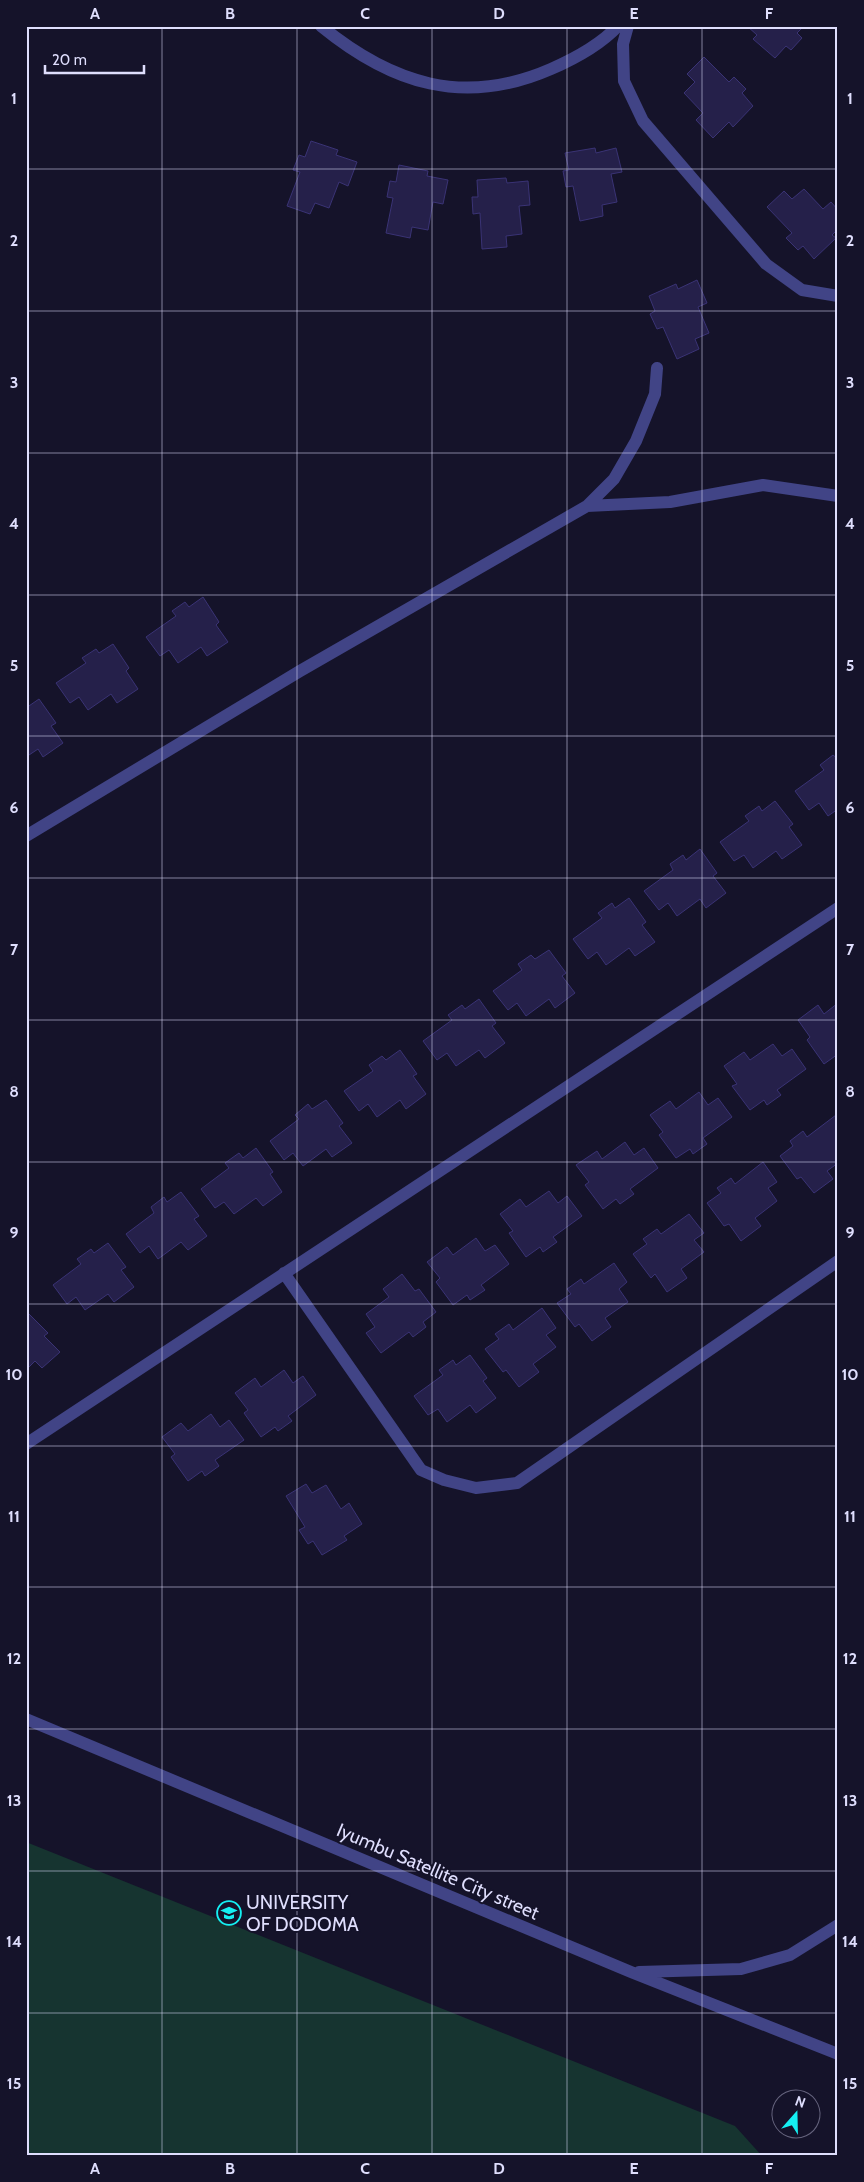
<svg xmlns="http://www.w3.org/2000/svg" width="864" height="2182" font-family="Cabin,sans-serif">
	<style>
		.green { fill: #163430 }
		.building { fill: #25204a; stroke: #3a3375 }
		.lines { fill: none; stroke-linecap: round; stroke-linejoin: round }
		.minor { stroke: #414486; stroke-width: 12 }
		.grid { fill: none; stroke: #dfdefd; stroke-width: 1; stroke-opacity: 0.55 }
		.labels { text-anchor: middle; stroke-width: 4; stroke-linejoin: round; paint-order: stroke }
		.street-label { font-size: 19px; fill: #dfdefd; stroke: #15132a }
		.poi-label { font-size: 19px; fill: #dfdefd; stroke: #15132a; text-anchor: start }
		.neatline { fill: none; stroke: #dfdefd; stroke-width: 2 }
		.grid-label { font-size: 16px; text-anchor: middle; font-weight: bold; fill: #dfdefd }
	</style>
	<rect width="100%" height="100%" fill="#15132a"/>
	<path class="green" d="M26,1842L735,2126L762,2156H26Z"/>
	<path class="building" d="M747,26H804L797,33L802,38L791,50L786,46L775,58L753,39L757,35Z
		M704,57L729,82L734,77L746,89L742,93L753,106L733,127L729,122L713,138L696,120L703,113L684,93L695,82L687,74Z
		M311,141L338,150L336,155L357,162L348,186L339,182L329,208L315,203L310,214L287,206L300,172L293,170L299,155L305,157Z
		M595,148L596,153L616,148L622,172L611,174L617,202L602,205L603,216L580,221L573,186L566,187L563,171L569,170L565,153Z
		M399,165L428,171L427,176L448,180L443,204L433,202L428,230L412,227L410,238L386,233L393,198L387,197L390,181L396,182Z
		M506,178L507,183L528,181L530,205L519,206L522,234L506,236L507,247L482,249L480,213L473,214L472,197H478L477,180Z
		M804,189L823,209L831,202L838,210V229L832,235L836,238L814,259L803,246L798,250L786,238L792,233L767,207L784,191L792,199Z
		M697,280L707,303L698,307L709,333L695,339L699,349L677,359L663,327L657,329L650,314L655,311L649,296L676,284L678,289Z
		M203,597L219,622L216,625L228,642L207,656L201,647L178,663L169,650L160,656L146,637L176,616L172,611L185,602L189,607Z
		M113,644L129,668L126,671L138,689L117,703L111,694L88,710L79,697L70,703L56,683L86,663L82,658L96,649L99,653Z
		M39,699L56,723L51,726L63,743L43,757L38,749L26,757V708Z
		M833,755L838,759V809L828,816L819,803L809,810L795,791L824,770L820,765Z
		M775,801L793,824L789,827L802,845L782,859L776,851L753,868L744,855L734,861L720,842L749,821L745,816L759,806L762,811Z
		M700,849L717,873L713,876L726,893L706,908L700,899L677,916L668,903L659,910L644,891L673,870L670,864L683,855L686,860Z
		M629,898L646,922L642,925L655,942L635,956L629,948L606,965L597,952L588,959L573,939L602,918L598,913L612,903L615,908Z
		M549,950L566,973L562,976L575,993L555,1008L549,999L526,1016L517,1003L508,1010L493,991L522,970L518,964L531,955L535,959Z
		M479,999L496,1023L492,1026L505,1043L485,1058L479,1050L456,1066L447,1053L437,1060L423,1041L452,1020L448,1015L462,1005L465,1009Z
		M838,1003V1054L824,1064L807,1040L810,1037L798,1020L818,1005L824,1014Z
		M773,1044L782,1056L792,1049L806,1069L777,1090L781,1095L767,1105L764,1100L750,1110L732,1086L737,1084L724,1066L744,1052L750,1060Z
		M400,1050L417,1074L413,1076L426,1094L406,1109L400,1100L377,1117L368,1104L359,1111L344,1091L373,1071L369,1065L382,1056L386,1060Z
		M699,1092L708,1105L718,1098L732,1117L703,1138L707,1144L693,1154L690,1149L676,1158L659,1135L663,1132L650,1115L670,1101L676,1109Z
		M326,1100L343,1123L339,1126L352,1143L332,1157L326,1149L303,1166L293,1153L284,1160L270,1141L299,1119L295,1115L308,1104L312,1109Z
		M836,1115L838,1118V1163L827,1171L833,1179L814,1193L801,1177L797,1179L780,1156L793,1146L790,1141L803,1131L807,1137Z
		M625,1142L634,1155L644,1148L658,1168L630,1189L634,1194L620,1204L616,1199L603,1209L585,1185L589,1182L576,1165L597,1151L602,1159Z
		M256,1148L273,1172L270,1174L282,1192L263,1206L256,1198L234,1214L224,1202L215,1208L201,1189L229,1168L225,1163L239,1153L243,1158Z
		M763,1162L777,1182L768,1188L777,1201L755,1218L761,1226L741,1241L729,1224L724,1226L707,1203L721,1193L717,1188L731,1178L735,1184Z
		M549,1191L558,1203L567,1196L582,1216L553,1237L557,1242L543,1252L540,1247L526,1257L509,1233L513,1231L500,1214L520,1199L526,1207Z
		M181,1192L199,1216L194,1219L207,1236L188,1250L181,1242L158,1259L149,1246L140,1253L126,1234L154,1213L151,1207L164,1197L167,1202Z
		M689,1214L704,1233L694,1240L704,1252L681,1269L687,1278L667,1292L655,1274L651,1278L633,1254L647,1244L643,1239L657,1229L661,1234Z
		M476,1238L485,1251L495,1245L509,1264L481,1285L485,1290L470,1300L467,1295L453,1305L436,1282L440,1278L427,1262L447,1247L453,1255Z
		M108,1243L126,1267L121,1270L134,1287L114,1302L108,1294L85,1310L76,1297L67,1304L53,1285L81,1264L77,1259L91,1249L94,1253Z
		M614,1263L627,1282L619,1289L628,1302L605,1318L611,1327L592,1341L579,1324L575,1327L557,1303L571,1294L567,1289L581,1279L584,1284Z
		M402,1274L415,1291L419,1289L436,1312L423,1322L426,1327L413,1337L409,1332L381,1353L366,1333L375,1327L366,1314L389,1297L383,1289Z
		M542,1308L556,1328L546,1335L556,1347L533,1364L539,1372L519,1387L506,1370L503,1372L485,1349L499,1339L495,1334L509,1324L513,1330Z
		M27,1312L48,1333L44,1336L60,1352L42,1368L35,1361L26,1370Z
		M470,1355L487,1378L483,1381L496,1398L476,1413L470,1405L447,1422L438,1409L428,1415L414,1396L443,1375L439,1370L453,1360L456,1365Z
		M284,1370L293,1383L303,1376L316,1395L288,1416L292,1421L278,1431L275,1427L261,1437L244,1413L248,1410L235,1393L255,1378L261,1387Z
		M211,1414L220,1427L229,1420L244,1440L215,1460L219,1466L205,1476L202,1471L188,1481L171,1457L175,1454L162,1437L181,1423L188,1431Z
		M306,1484L312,1493L326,1485L341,1509L349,1503L362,1524L344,1536L347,1540L322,1555L313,1541L308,1544L299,1530L305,1527L286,1496Z"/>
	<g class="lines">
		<path class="minor" d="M321,26C392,84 464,107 551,69C574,59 600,45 618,26
			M628,26L623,44L624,81L643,121L766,264L802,290L838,296
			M587,506L670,502L763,485L838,496
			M26,836L300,671L587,506L614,479L636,441L655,394L657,368
			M284,1273L421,1470L444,1480L476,1488L517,1483L838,1261
			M26,1444L838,908
			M26,1719L631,1972L838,2054
			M639,1972L741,1969L790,1955L838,1925"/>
	</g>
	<path class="grid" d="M162,26V2156M297,26V2156M432,26V2156M567,26V2156M702,26V2156M26,169H838M26,311H838M26,453H838M26,595H838M26,736H838M26,878H838M26,1020H838M26,1162H838M26,1304H838M26,1446H838M26,1587H838M26,1729H838M26,1871H838M26,2013H838"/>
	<defs>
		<g id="university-ring" transform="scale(1.25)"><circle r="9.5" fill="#15132a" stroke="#15eff2" stroke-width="1.5"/><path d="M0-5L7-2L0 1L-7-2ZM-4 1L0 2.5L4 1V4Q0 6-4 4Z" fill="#15eff2"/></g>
	</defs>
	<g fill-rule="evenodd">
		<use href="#university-ring" x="229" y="1913"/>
	</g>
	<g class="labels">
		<g class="street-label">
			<text transform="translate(438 1871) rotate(23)" y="7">Iyumbu Satellite City street</text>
		</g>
		<g class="poi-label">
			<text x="246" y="1909">UNIVERSITY<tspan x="246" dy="22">OF DODOMA</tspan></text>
		</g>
	</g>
	<rect width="864" height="2182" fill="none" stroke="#15132a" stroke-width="55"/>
	<g transform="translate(796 2114) rotate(20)"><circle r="24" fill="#15132a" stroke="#66647e"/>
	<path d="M0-4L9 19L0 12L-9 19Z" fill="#15eff2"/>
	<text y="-8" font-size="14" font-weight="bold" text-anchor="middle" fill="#dfdefd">N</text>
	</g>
	<path d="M45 65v8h99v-8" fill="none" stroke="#dfdefd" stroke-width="2.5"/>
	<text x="52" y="65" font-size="15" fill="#dfdefd" stroke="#15132a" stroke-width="4" paint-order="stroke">20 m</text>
	<rect x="28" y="28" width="808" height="2126" class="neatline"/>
	<g class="grid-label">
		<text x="95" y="19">A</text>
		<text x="230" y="19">B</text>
		<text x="365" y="19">C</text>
		<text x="499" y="19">D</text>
		<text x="634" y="19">E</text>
		<text x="769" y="19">F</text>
		<text x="14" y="104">1</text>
		<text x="850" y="104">1</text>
		<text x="14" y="246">2</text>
		<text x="850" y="246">2</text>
		<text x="14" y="388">3</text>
		<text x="850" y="388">3</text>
		<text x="14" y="529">4</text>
		<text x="850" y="529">4</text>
		<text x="14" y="671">5</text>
		<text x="850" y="671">5</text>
		<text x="14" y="813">6</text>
		<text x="850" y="813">6</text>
		<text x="14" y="955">7</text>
		<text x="850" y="955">7</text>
		<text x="14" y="1097">8</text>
		<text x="850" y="1097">8</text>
		<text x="14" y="1238">9</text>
		<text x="850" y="1238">9</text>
		<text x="14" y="1380">10</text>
		<text x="850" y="1380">10</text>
		<text x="14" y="1522">11</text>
		<text x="850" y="1522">11</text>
		<text x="14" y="1664">12</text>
		<text x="850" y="1664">12</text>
		<text x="14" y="1806">13</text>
		<text x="850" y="1806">13</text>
		<text x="14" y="1947">14</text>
		<text x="850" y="1947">14</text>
		<text x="14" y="2089">15</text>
		<text x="850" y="2089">15</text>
		<text x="95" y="2174">A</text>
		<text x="230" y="2174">B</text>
		<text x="365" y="2174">C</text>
		<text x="499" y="2174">D</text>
		<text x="634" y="2174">E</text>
		<text x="769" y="2174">F</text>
	</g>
</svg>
